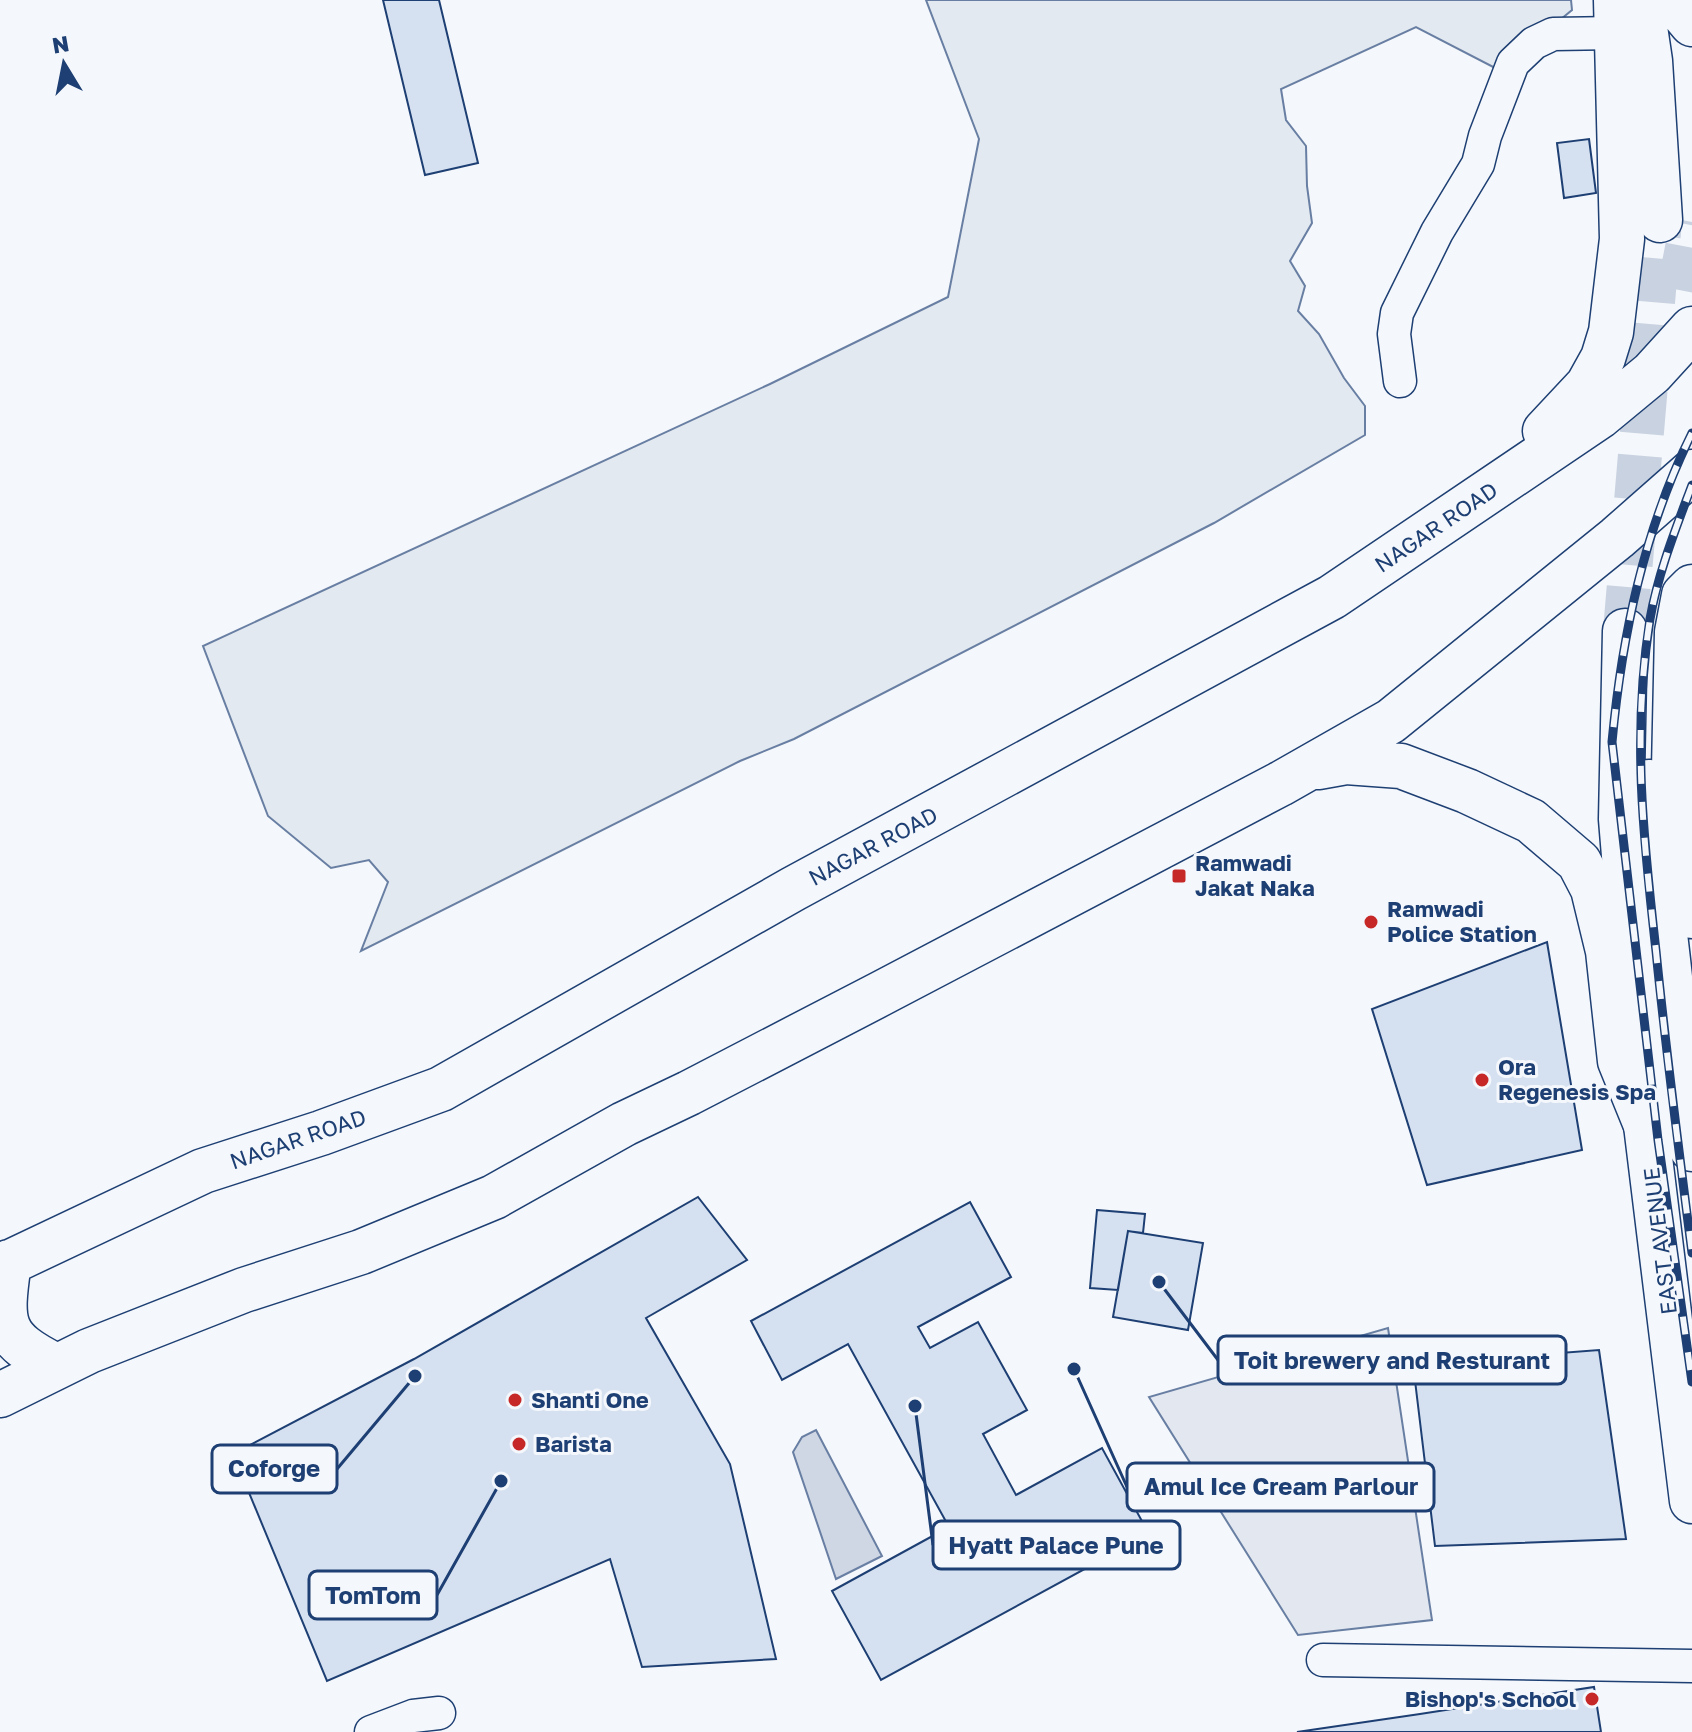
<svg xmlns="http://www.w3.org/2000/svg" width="1692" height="1732" font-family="'Golos Text',sans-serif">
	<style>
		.green { fill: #e3e9f0; stroke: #687fa3; stroke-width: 2 }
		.parking { fill: #e3e8f0; stroke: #687fa3; stroke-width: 2 }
		.water { fill: #cfd7e4; stroke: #687fa3; stroke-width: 2 }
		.building { fill: #d5e0f0; stroke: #1d3f73; stroke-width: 2 }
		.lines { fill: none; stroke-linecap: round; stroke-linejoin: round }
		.secondary-tunnel { stroke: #c9d2e0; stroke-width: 44; stroke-dasharray: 44 22; stroke-linecap: butt }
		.street-casing { stroke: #1d3f73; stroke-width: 35 }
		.secondary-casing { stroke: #1d3f73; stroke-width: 47 }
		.highway-casing { stroke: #1d3f73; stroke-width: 47 }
		.street { stroke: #f4f7fb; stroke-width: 32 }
		.secondary { stroke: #f4f7fb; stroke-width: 44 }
		.highway { stroke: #f4f7fb; stroke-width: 44 }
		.rail-casing { stroke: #1d3f73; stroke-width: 9 }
		.rail { stroke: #f4f7fb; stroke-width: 6; stroke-dasharray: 18; stroke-linecap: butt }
		.poi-dot { fill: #c62828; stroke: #f4f7fb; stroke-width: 3 }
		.labels { text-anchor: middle; stroke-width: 6; stroke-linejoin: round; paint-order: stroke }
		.street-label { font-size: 22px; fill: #1d3f73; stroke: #f4f7fb }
		.poi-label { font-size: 22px; font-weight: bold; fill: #1d3f73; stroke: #f4f7fb; text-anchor: start }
		.leader { fill: none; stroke: #1d3f73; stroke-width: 3 }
		.callout-dot { fill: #1d3f73; stroke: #f4f7fb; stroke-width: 3 }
		.callout { fill: #f4f7fb; stroke: #1d3f73; stroke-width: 3 }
		.callout-label { font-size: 24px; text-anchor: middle; font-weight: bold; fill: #1d3f73 }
	</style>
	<rect width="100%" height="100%" fill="#f4f7fb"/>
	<path class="green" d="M926,0H1571L1572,10L1499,70L1416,27L1281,89L1286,120L1306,146L1307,186L1312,223L1290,261L1305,286L1298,311L1319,334L1344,378L1365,406V435L1214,523L794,739L740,761L361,951L388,882L369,860L331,868L268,816L203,646L770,384L948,297L979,139Z"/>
	<path class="parking" d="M1388,1328L1432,1620L1298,1635L1149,1397Z"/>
	<path class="water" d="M816,1430L882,1556L836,1579L793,1452L802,1437Z"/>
	<path class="building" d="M383,0H439L478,163L425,175Z
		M1589,139L1596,193L1564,198L1557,143Z
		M1547,942L1582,1150L1427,1185L1372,1009Z
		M698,1197L747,1260L646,1318L730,1464L776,1659L642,1667L610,1559L327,1681L233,1454L414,1359Z
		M970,1202L1011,1277L918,1327L930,1348L978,1322L1027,1410L983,1434L1016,1495L1102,1448L1149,1534L881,1680L832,1591L949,1527L848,1344L782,1380L751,1321Z
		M1097,1210L1145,1214L1143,1233L1128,1231L1118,1290L1090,1288Z
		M1128,1231L1203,1243L1188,1330L1113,1317Z
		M1599,1350L1626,1539L1435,1546L1413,1364Z
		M1594,1687L1601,1732H1297L1420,1714Z"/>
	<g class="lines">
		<path class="secondary-tunnel" d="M1679,290L1692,222
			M1625,631L1660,220"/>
		<g class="street-casing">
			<path id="street" d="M1400,381L1394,334L1397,313L1437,232L1478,164L1485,136L1513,63L1534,43L1553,34L1616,33
				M1323,1660L1692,1666
				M371,1732L413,1716L439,1713"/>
		</g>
		<g class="secondary-casing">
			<path id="secondary" d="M1641,0L1650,61L1660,220
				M1672,0L1692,24
				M1625,631L1621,819L1646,1125L1692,1501
				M1649,782L1647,807L1655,848L1681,1072L1692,1149"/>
		</g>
		<g class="highway-casing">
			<path id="highway" d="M1545,431L1588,385L1603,358L1611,332L1622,239L1616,0
				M1692,587L1684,595L1677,632L1673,815L1692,916
				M1318,767L1346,762L1401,766L1467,791L1531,821L1579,862L1593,889L1608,951L1620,1061L1646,1125
				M1690,1138L1692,1134
				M9,1262C0,1325 0,1338 56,1366
				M0,1267L203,1171L321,1133L441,1089L793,889L1332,597L1600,416L1652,373L1692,329
				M0,1395L89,1351L244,1290L361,1252L494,1197L624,1124L689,1093L880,994L1280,784L1391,721L1617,538L1692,472"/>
		</g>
		<use href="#street" class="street"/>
		<use href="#secondary" class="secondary"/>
		<use href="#highway" class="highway"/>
		<g class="rail-casing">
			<path id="rail" d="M1692,433C1644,530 1622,635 1612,742L1658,1140L1692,1382
				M1692,485C1676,528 1658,573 1650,619C1632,734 1643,836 1656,951C1666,1052 1679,1152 1692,1253"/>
		</g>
		<use href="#rail" class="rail"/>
	</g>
	<g class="poi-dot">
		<rect x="1171" y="868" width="16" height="16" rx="4"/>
		<circle cx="1371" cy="922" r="8"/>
		<circle cx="1482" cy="1080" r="8"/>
		<circle cx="515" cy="1400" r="8"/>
		<circle cx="519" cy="1444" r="8"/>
		<circle cx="1592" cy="1699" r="8"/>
	</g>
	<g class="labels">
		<g class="street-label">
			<text transform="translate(1436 527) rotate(-34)" y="8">NAGAR ROAD</text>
			<text transform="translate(873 846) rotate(-28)" y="8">NAGAR ROAD</text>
			<text transform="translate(298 1139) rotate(-19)" y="8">NAGAR ROAD</text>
			<text transform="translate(1660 1241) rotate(-97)" y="8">EAST AVENUE</text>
		</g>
		<g class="poi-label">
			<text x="1195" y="871">Ramwadi<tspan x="1195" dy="25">Jakat Naka</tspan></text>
			<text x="1387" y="917">Ramwadi<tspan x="1387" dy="25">Police Station</tspan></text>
			<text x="1498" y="1075">Ora<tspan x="1498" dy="25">Regenesis Spa</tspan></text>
			<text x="531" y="1408">Shanti One</text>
			<text x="535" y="1452">Barista</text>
			<text x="1576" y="1707" text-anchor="end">Bishop's School</text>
		</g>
	</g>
	<path class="leader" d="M1159 1282L1218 1360M415 1376L337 1469M1074 1369L1127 1487M915 1406L933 1545M501 1481L437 1595"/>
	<g class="callout-dot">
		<circle cx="1159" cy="1282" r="8"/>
		<circle cx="415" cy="1376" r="8"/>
		<circle cx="1074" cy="1369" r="8"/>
		<circle cx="915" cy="1406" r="8"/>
		<circle cx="501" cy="1481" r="8"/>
	</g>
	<g class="callout">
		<rect x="1218" y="1336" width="348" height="48" rx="8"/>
		<rect x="212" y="1445" width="125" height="48" rx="8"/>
		<rect x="1127" y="1463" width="307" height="48" rx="8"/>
		<rect x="933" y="1521" width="247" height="48" rx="8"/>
		<rect x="309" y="1571" width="128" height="48" rx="8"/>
	</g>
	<g class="callout-label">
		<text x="1392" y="1369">Toit brewery and Resturant</text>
		<text x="274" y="1477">Coforge</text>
		<text x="1281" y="1495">Amul Ice Cream Parlour</text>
		<text x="1056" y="1554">Hyatt Palace Pune</text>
		<text x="373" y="1604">TomTom</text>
	</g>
	<g transform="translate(64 64) rotate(350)" stroke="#f4f7fb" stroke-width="6" paint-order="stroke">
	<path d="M0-6L14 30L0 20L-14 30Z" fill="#1d3f73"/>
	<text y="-12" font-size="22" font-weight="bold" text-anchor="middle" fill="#1d3f73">N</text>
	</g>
</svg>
